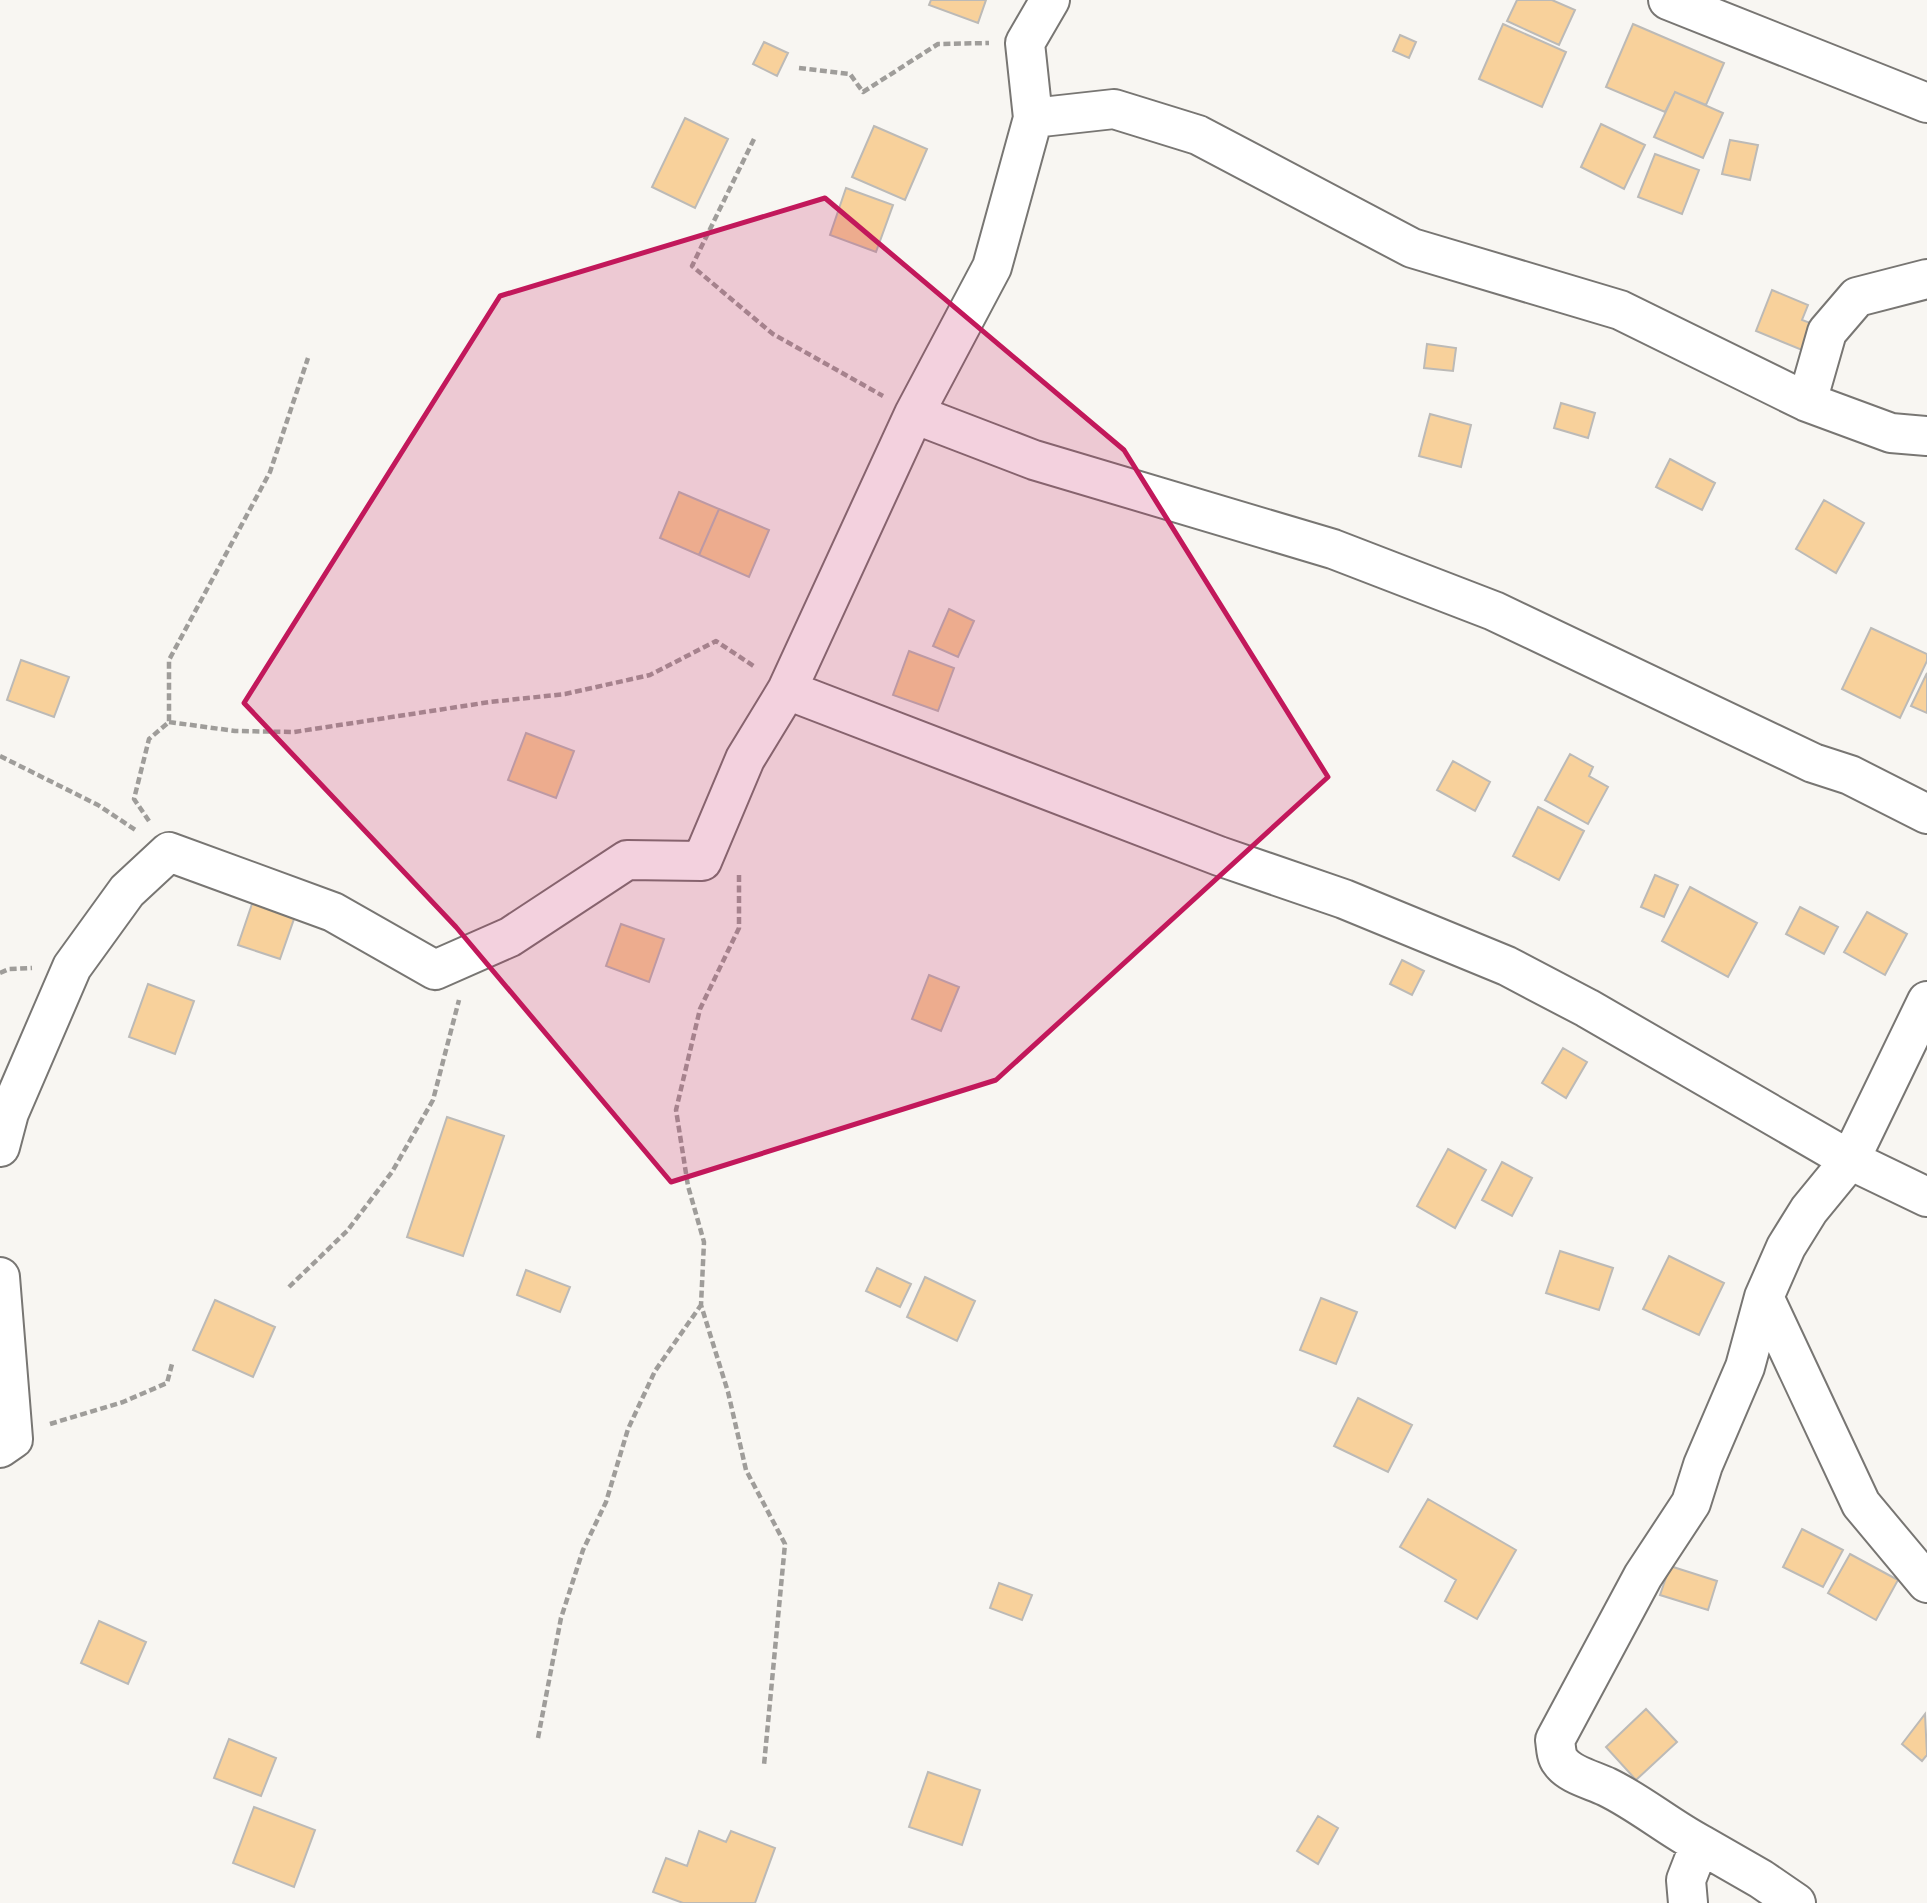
<svg xmlns="http://www.w3.org/2000/svg" width="1927" height="1903" font-family="'Open Sans',sans-serif">
	<style>
		.building { fill: #f8d19b; stroke: #bcbab7; stroke-width: 2 }
		.lines { fill: none; stroke-linecap: round; stroke-linejoin: round }
		.minor-casing { stroke: #787673; stroke-width: 42 }
		.path { stroke: #9f9d9a; stroke-width: 4.5; stroke-dasharray: 7 3.5; stroke-linecap: butt }
		.minor { stroke: #fff; stroke-width: 38 }
		.marked { fill: #c2185b; fill-opacity: 0.2; stroke: #c2185b; stroke-width: 5; stroke-linejoin: round }
	</style>
	<rect width="100%" height="100%" fill="#f8f6f2"/>
	<path class="building" d="M931,0H986L978,23L929,5Z
		M1517,0H1552L1575,10L1559,45L1507,21Z
		M1503,24L1566,52L1542,107L1479,79Z
		M1633,24L1724,63L1706,105L1675,92L1665,112L1606,87Z
		M1400,35L1416,42L1409,58L1393,51Z
		M764,42L788,53L777,76L753,64Z
		M1675,92L1723,113L1703,158L1654,137Z
		M685,118L728,139L695,208L652,187Z
		M1601,124L1645,145L1624,189L1581,167Z
		M874,126L927,149L905,200L852,177Z
		M1730,140L1758,145L1750,180L1722,174Z
		M1655,154L1699,170L1682,214L1638,197Z
		M846,188L893,205L876,252L830,235Z
		M1772,290L1808,305L1802,320L1813,324L1802,350L1756,331Z
		M1427,344L1456,348L1453,371L1424,368Z
		M1561,403L1595,413L1588,438L1554,428Z
		M1430,414L1471,425L1461,467L1419,456Z
		M1670,459L1715,483L1702,510L1656,487Z
		M679,492L719,509L699,555L660,538Z
		M1824,500L1864,523L1836,573L1796,549Z
		M719,509L769,530L749,577L699,555Z
		M949,609L974,621L958,657L933,646Z
		M1871,628L1927,654V661L1900,718L1842,689Z
		M909,651L954,668L938,711L893,695Z
		M21,660L69,677L54,717L7,700Z
		M1927,673V713L1911,706Z
		M526,733L574,751L556,798L508,780Z
		M1570,754L1593,767L1589,776L1608,787L1588,824L1545,800Z
		M1453,761L1490,782L1475,811L1437,790Z
		M1538,807L1584,831L1559,880L1513,856Z
		M1655,875L1678,885L1664,917L1641,907Z
		M1690,887L1757,923L1728,977L1662,941Z
		M253,901L295,916L280,959L238,945Z
		M1800,907L1838,927L1824,954L1786,934Z
		M1867,912L1907,934L1885,975L1844,952Z
		M621,924L664,939L649,982L606,966Z
		M1402,960L1424,971L1412,995L1390,984Z
		M929,975L959,987L941,1031L912,1019Z
		M148,984L194,1001L175,1054L129,1037Z
		M1563,1048L1587,1062L1566,1098L1542,1083Z
		M447,1117L504,1136L463,1256L407,1237Z
		M1448,1149L1486,1170L1455,1228L1417,1206Z
		M1502,1162L1532,1178L1512,1216L1482,1200Z
		M1560,1251L1613,1268L1599,1310L1546,1293Z
		M1669,1256L1724,1283L1699,1335L1643,1309Z
		M877,1268L911,1284L900,1307L866,1291Z
		M526,1270L570,1287L560,1312L517,1295Z
		M925,1277L975,1301L957,1341L907,1317Z
		M1321,1298L1357,1312L1336,1364L1300,1350Z
		M215,1300L275,1327L253,1377L193,1350Z
		M1358,1398L1412,1425L1388,1472L1334,1446Z
		M1428,1499L1516,1550L1477,1619L1445,1601L1456,1580L1400,1547Z
		M1802,1529L1843,1550L1823,1587L1783,1567Z
		M1850,1554L1898,1580L1876,1620L1828,1593Z
		M1670,1566L1717,1581L1708,1610L1660,1595Z
		M999,1583L1032,1595L1022,1620L990,1608Z
		M99,1621L146,1642L128,1684L81,1663Z
		M1646,1709L1677,1742L1636,1780L1606,1747Z
		M1925,1714L1927,1755L1922,1761L1902,1744Z
		M229,1739L276,1758L261,1796L214,1778Z
		M928,1772L980,1790L962,1845L909,1827Z
		M254,1807L315,1830L294,1887L233,1863Z
		M1318,1816L1338,1828L1318,1864L1297,1851Z
		M699,1831L726,1842L731,1831L775,1848L755,1903H683L653,1892L666,1858L687,1866Z"/>
	<g class="lines">
		<g class="minor-casing">
			<path id="minor" d="M1668,0L1927,103
				M1033,118L1114,109L1198,135L1412,248L1620,310L1807,402L1891,433L1927,436
				M1807,402L1827,332L1857,297L1927,279
				M914,414L1034,460L1333,549L1494,611L1813,763L1850,775L1927,814
				M787,690L1219,856L1344,899L1507,966L1587,1008L1850,1160L1927,1197
				M0,1147L9,1113L72,967L127,891L169,852L333,912L435,970L510,937L627,860L702,861L745,759L787,690L914,414L992,267L1033,118L1025,43L1050,0
				M0,1277L13,1439L0,1448
				M1764,1297L1861,1504L1927,1583
				M1700,1844L1761,1879L1796,1903
				M1688,1903L1686,1880L1700,1844C1668,1827 1640,1803 1607,1787C1593,1780 1569,1775 1560,1761C1556,1756 1556,1746 1555,1740L1643,1576L1691,1503L1703,1465L1745,1367L1764,1297L1786,1247L1809,1210L1850,1160L1927,1001"/>
		</g>
		<path class="path" d="M799,68L850,74L863,92L938,44L989,43
			M754,139L692,266L773,334L883,396
			M169,722L235,731L294,732L490,702L565,694L650,675L716,641L755,667
			M0,756L98,805L137,831
			M149,821L134,799L149,739L169,722V660L270,472L308,358
			M739,875V928L700,1009L676,1110L688,1186L704,1242L701,1305L728,1392L746,1470L785,1544L764,1765
			M0,973L9,969L32,968
			M289,1287L347,1231L392,1172L433,1100L459,1000
			M50,1424L123,1402L167,1383L172,1364
			M538,1738L561,1618L583,1550L606,1502L628,1429L655,1371L701,1305"/>
		<use href="#minor" class="minor"/>
	</g>
	<path class="marked" d="M825,198L1124,450L1328,777L996,1080L671,1182L456,927L244,703L500,296Z"/>
</svg>
